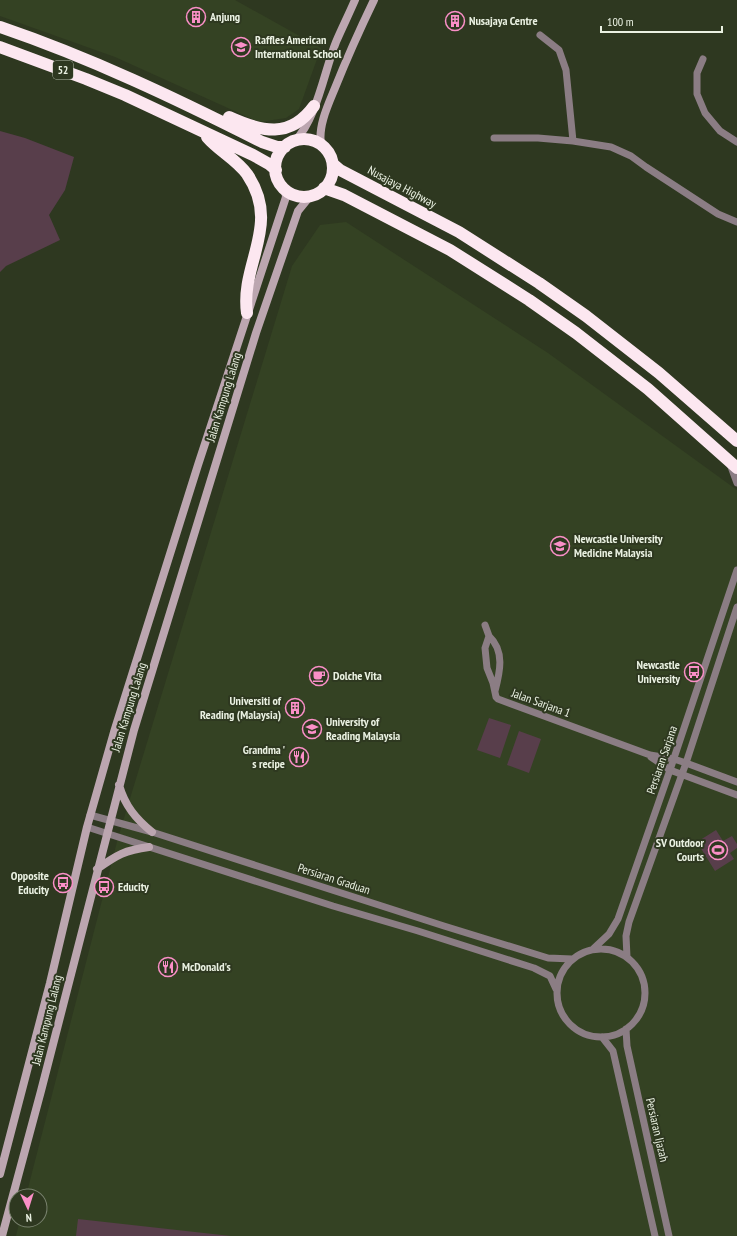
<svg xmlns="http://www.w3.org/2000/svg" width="737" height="1236" font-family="'PT Sans Narrow',sans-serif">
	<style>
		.built { fill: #344223 }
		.green { fill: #583e4b }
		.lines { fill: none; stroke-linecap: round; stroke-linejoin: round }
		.street { stroke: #8b7d84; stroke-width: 7 }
		.secondary { stroke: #bca6b0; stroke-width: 8 }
		.highway { stroke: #fce7f0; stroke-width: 12 }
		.labels { text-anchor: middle; stroke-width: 4; stroke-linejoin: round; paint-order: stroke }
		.shield { fill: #2e3820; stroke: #b2baa8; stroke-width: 1 }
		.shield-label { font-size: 11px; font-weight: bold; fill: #eaf1e2 }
		.poi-label { font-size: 12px; font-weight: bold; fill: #eaf1e2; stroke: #2e3820; text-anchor: start }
		.street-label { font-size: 12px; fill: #eaf1e2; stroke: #2e3820 }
	</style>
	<rect width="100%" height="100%" fill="#2e3820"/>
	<path class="built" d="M0,0H235L321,48L299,109L286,118L259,122L115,57L0,16Z
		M346,222L548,353L737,490V1236H16L20,1220H40V1196H26L118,838L292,266L320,225Z"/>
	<path class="green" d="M0,131L25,138L74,157L65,190L49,215L60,240L6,266L0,272Z
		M489,718L511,725L500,758L477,750Z
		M519,731L541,739L529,773L507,765Z
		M716,830L723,841L732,836L737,844V848L730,853L734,859L715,871L697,842Z
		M78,1219L231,1236H76Z"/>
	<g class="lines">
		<path class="street" d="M540,35L559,50L566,70L573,141L611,147L631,156L646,167L718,214L737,222
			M703,59L697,73V94L705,113L720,131L737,142
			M494,138H538L573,141
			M730,464L737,483
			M485,625L489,636L485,648L487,668L493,683L496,697L498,699L650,755L674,759L686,763L737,782
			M489,636C505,651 500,672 495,691
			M651,757L670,770L737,795
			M90,815L152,832L444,926L548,958L572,959
			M87,827L333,906L418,931L534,968L550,976L556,989
			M557 993a44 44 0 1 1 88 0a44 44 0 1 1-88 0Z
			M593,949L609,934L618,919L670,770L737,570
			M627,957L626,936L629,922L686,763L737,607
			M626,1029L627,1046L669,1236
			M602,1037L613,1051L655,1236"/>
		<path class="secondary" d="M295,141C317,118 324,72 336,42C342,28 349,14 355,0
			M321,144C318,126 328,105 335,88C347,58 360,29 374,0
			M119,785C125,806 136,819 152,832
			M97,869C117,855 125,850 149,847
			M0,1174L50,983L87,827L114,732L198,465L286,197L285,189
			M2,1236L41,1091L134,730L256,333L298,211L311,195"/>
		<path class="highway" d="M0,27C91,58 177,99 262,142L277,147H285
			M0,47L86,79L125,95L253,155L269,164L276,170
			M229,117C262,132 290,139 314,106
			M207,137C219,151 236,159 247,174C282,225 240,263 247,313
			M275 168a29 29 0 1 1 58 0a29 29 0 1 1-58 0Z
			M333,164L340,170L459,232L539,283L586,316L659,373L737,441
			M324,188L344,195L450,250L529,300L576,333L648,389L737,468"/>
	</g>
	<defs>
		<g id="building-ring" transform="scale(1)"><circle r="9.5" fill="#2e3820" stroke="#fa8fc7" stroke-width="1.5"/><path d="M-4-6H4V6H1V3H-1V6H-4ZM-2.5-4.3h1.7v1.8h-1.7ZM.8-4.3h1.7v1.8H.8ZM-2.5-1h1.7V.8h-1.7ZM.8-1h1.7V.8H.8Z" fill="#fa8fc7"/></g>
		<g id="school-ring" transform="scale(1)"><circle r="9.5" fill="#2e3820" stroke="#fa8fc7" stroke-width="1.5"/><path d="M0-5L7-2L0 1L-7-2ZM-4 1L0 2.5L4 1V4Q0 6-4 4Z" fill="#fa8fc7"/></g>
		<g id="university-ring" transform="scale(1)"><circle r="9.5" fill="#2e3820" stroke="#fa8fc7" stroke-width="1.5"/><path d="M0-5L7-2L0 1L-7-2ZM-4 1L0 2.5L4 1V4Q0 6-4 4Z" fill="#fa8fc7"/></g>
		<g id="bus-ring" transform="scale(1)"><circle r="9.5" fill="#2e3820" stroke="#fa8fc7" stroke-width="1.5"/><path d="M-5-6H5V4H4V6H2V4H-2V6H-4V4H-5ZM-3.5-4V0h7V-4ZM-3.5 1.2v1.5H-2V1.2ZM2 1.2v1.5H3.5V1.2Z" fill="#fa8fc7"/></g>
		<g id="cafe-ring" transform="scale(1)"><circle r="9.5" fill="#2e3820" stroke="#fa8fc7" stroke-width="1.5"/><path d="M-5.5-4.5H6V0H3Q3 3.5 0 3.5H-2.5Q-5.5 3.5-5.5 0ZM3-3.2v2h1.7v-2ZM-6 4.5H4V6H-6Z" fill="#fa8fc7"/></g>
		<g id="restaurant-ring" transform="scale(1)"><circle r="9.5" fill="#2e3820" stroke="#fa8fc7" stroke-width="1.5"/><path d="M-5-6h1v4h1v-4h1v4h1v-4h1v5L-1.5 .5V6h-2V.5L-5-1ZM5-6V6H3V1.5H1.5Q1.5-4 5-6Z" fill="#fa8fc7"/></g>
		<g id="stadium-ring" transform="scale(1)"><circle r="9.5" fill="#2e3820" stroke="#fa8fc7" stroke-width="1.5"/><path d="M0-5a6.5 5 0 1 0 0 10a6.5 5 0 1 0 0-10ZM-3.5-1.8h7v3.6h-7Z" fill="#fa8fc7"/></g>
	</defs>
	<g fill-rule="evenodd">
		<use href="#building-ring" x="196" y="17"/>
		<use href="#building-ring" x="455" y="21"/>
		<use href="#school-ring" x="241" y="47"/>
		<use href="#university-ring" x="560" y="546"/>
		<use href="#bus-ring" x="694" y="672"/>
		<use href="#cafe-ring" x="319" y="676"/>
		<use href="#building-ring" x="295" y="708"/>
		<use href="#university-ring" x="312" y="729"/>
		<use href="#restaurant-ring" x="299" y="757"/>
		<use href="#stadium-ring" x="718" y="850"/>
		<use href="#bus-ring" x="63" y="883"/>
		<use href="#bus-ring" x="104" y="887"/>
		<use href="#restaurant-ring" x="168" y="967"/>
	</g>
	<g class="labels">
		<rect class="shield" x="53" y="61" width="20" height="18" rx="3"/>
		<g class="shield-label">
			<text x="63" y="74">52</text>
		</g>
		<g class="poi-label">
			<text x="210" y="21">Anjung</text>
			<text x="469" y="25">Nusajaya Centre</text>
			<text x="255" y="44">Raffles American<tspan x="255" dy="14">International School</tspan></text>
			<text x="574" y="543">Newcastle University<tspan x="574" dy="14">Medicine Malaysia</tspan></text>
			<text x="680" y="669" text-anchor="end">Newcastle<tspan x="680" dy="14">University</tspan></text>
			<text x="333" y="680">Dolche Vita</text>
			<text x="281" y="705" text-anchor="end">Universiti of<tspan x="281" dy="14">Reading (Malaysia)</tspan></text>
			<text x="326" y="726">University of<tspan x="326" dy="14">Reading Malaysia</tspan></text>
			<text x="285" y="754" text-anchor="end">Grandma '<tspan x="285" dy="14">s recipe</tspan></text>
			<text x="704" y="847" text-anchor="end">SV Outdoor<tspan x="704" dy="14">Courts</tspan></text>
			<text x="49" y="880" text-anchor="end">Opposite<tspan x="49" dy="14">Educity</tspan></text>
			<text x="118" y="891">Educity</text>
			<text x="182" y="971">McDonald's</text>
		</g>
		<g class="street-label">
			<text transform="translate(402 187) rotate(28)" y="4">Nusajaya Highway</text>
			<text transform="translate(224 397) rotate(-73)" y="4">Jalan Kampung Lalang</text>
			<text transform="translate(541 703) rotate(20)" y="4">Jalan Sarjana 1</text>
			<text transform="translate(129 707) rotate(-73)" y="4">Jalan Kampung Lalang</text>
			<text transform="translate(662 760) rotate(-71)" y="4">Persiaran Sarjana</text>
			<text transform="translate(334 879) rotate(18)" y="4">Persiaran Graduan</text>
			<text transform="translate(47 1020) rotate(-76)" y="4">Jalan Kampung Lalang</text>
			<text transform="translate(657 1130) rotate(77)" y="4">Persiaran Ijazah</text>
		</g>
	</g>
	<g transform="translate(28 1208) rotate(176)"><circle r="19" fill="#2e3820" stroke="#79826e"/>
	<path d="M0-3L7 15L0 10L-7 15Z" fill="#fa8fc7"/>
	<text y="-6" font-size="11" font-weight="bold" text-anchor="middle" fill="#eaf1e2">N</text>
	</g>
	<path d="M601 26v6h121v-6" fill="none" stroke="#eaf1e2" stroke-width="2"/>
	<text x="607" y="26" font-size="12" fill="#eaf1e2" stroke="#2e3820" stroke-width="3" paint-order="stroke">100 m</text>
</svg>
